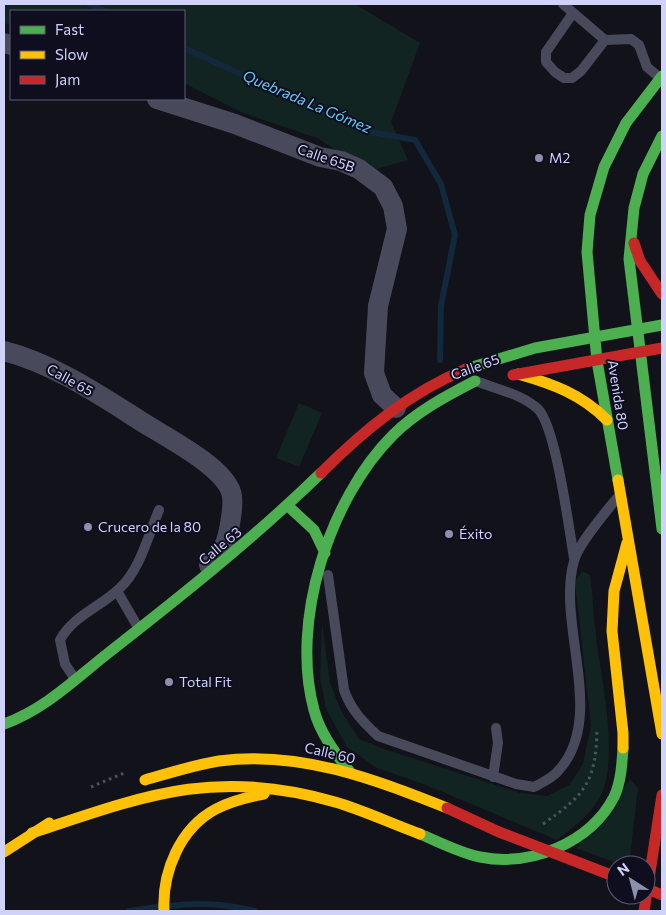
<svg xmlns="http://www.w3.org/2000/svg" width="666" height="915" font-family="Commissioner,sans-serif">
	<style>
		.green { fill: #122422 }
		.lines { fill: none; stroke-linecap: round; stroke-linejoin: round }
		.stream { stroke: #12283b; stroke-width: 6 }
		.path { stroke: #48575e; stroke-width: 3; stroke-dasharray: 2.5 4; stroke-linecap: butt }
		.lane { stroke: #48495a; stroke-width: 10 }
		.street { stroke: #48495a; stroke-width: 20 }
		.fast { stroke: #4caf50; stroke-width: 11 }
		.slow { stroke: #ffc107; stroke-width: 11 }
		.jam { stroke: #c62828; stroke-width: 11 }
		.jam-bridge { stroke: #c62828; stroke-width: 11 }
		.poi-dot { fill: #8e8fac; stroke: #0e0e1e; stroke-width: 2 }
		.labels { text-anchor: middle; stroke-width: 4; stroke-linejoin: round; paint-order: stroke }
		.street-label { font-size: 14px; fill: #d0d2fa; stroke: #0e0e1e }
		.poi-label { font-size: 14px; fill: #d0d2fa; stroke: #0e0e1e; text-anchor: start }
		.water-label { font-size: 15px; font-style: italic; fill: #68c7f0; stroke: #0e0e1e }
	</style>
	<rect width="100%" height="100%" fill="#12121a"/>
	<path class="green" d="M4,4H355L420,43L391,122L408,160L369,171L317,138L243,113L184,83V11H11V25L4,23Z
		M299,403L322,413L299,467L276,458Z
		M582,571L590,575C593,595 593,615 596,636C601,678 617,746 604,787C597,810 575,826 557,840L426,785L377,768L347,747L326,709L320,677L322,622L330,683L341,711L359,739L387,750L520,793L547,796L569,785L583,764L591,725L575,582Z
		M630,779L638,788L629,865H622L576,848Z"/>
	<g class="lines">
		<path class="stream" d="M89,4L105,11
			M184,48L366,131L415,140L441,184L455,235L441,306L440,360
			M170,906C198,902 227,904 255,911
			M129,911L157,907"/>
		<path class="path" d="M91,787L124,773
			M543,824C586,794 596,782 597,728"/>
		<path class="lane" d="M563,4L605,40L631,39L639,45L647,67L659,77
			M573,13L546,52V62L555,72L564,78H572L581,71L605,40
			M476,381C496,389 522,394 538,409C556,427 569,529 574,558
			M328,575L344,690C351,710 363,722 378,736L516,784L534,787C543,782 553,778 559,770C607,716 556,624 574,561C578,544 605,513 617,498
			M117,591L139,629
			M75,679L65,664L60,640C73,616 100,607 119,589C140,570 148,536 159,510
			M493,777L498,743L496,728"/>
		<path class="street" d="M4,43L11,45
			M157,99L235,124L320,157L341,161L359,169L383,187L393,206L397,229L378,306L374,373L382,395L396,408
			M4,351C51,363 95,392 136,418C159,434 222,464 231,492C235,502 229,533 225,544C223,551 214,559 209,565"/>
		<path class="fast" d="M662,136L643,174L634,208L629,259L662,529
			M466,369L535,348L662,325
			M618,480L597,361L587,252L590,215L604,167L626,123L662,76
			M288,506L314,530L325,553
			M4,724C45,709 74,680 107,654C181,596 253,539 321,473
			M350,772C335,753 320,733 314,710C290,622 329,499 393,435C416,412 446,396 475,381
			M420,834C439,842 460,853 480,857C531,867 590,843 614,797C621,782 622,764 623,748"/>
		<path class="slow" d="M518,374C553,384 581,394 607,420
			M618,480L662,734
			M623,748V733L612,631L614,591L627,543
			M145,780C169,773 194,765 219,761C299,750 374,779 447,808
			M32,833C143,796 216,767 335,802C363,810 392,824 420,834
			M4,852L49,823
			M164,911C162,872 180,828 216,809C231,801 248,797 264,794"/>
		<path class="jam" d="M634,243L640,261L662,294
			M513,375L662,348
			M321,473C364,430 409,393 466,369
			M644,911L662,795"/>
		<path class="jam-bridge" d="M447,808L499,832L616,877
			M646,888L662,895"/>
	</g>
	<g class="poi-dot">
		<circle cx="539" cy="158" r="5"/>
		<circle cx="88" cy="527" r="5"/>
		<circle cx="449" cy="534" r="5"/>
		<circle cx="169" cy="682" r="5"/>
	</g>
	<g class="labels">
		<g class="street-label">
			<text transform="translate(326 158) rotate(19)" y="5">Calle 65B</text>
			<text transform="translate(475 367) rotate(-20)" y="5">Calle 65</text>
			<text transform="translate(70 380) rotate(29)" y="5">Calle 65</text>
			<text transform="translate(618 395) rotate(81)" y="5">Avenida 80</text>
			<text transform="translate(220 546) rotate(-40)" y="5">Calle 63</text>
			<text transform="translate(330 753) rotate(13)" y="5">Calle 60</text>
		</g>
		<g class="poi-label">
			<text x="549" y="163">M2</text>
			<text x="98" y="532">Crucero de la 80</text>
			<text x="459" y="539">Éxito</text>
			<text x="179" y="687">Total Fit</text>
		</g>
		<g class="water-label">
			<text transform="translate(307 102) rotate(23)" y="5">Quebrada La Gómez</text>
		</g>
	</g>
	<rect width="666" height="915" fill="none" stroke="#d0d2fa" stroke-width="10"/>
	<rect x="10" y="10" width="175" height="90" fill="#0e0e1e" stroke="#5c5c76"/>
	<rect x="20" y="26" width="25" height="8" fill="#4caf50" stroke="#5c5c76"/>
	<text x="55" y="35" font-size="15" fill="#d0d2fa">Fast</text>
	<rect x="20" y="51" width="25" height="8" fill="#ffc107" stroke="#5c5c76"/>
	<text x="55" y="60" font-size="15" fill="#d0d2fa">Slow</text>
	<rect x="20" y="76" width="25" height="8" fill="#c62828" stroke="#5c5c76"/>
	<text x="55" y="85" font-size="15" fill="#d0d2fa">Jam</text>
	<g transform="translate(631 880) rotate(324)"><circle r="24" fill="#0e0e1e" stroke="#5c5c76"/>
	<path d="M0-4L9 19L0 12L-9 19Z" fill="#8e8fac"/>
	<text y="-8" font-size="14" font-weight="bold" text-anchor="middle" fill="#d0d2fa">N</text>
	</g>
</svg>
